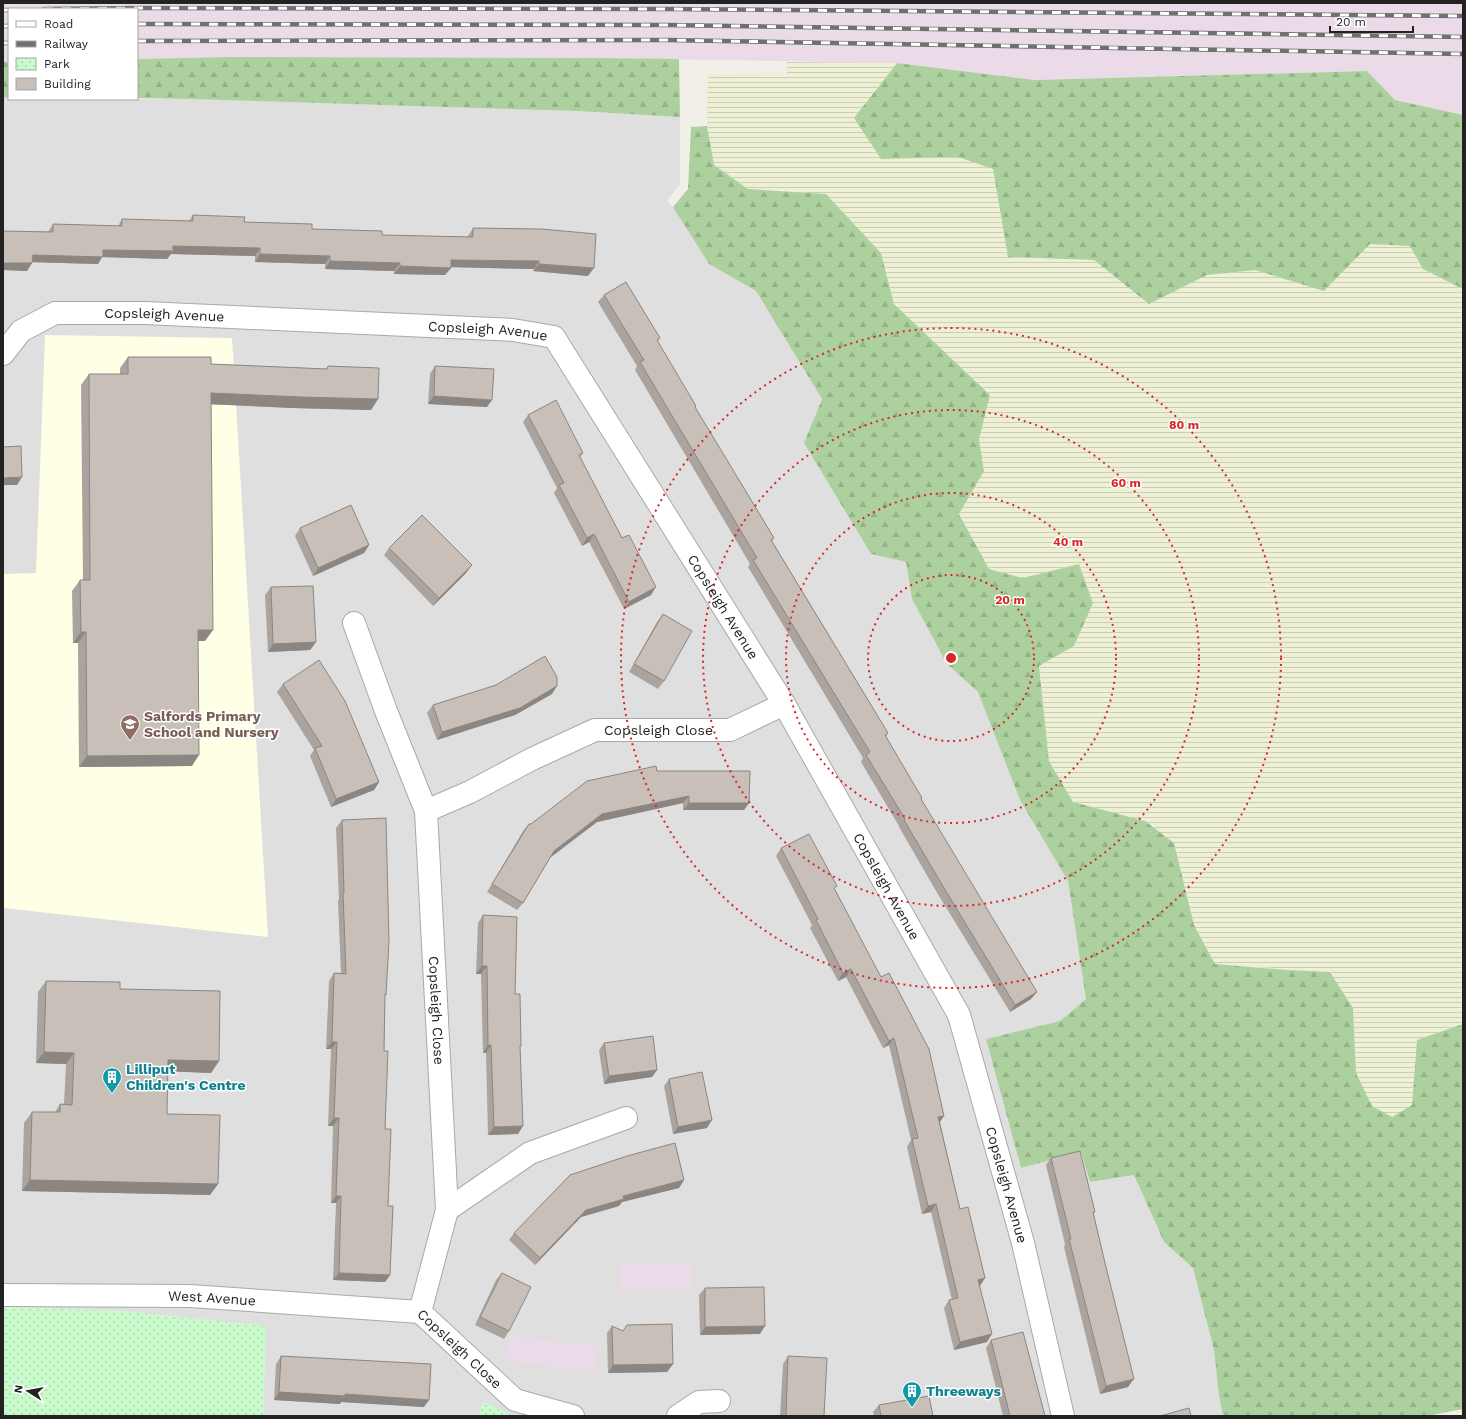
<svg xmlns="http://www.w3.org/2000/svg" width="1466" height="1419" font-family="'Work Sans',sans-serif">
	<style>
		.residential { fill: #e0dfdf }
		.industrial { fill: #ebdbe8 }
		.education { fill: #ffffe5 }
		.farmland { fill: url(#farmland-rules) }
		.forest { fill: url(#forest-firs) }
		.park { fill: url(#park-dots) }
		.lines { fill: none; stroke-linecap: round; stroke-linejoin: round }
		.minor-casing { stroke: #a9a9a9; stroke-width: 24 }
		.minor { stroke: #fff; stroke-width: 22 }
		.rail-casing { stroke: #707070; stroke-width: 4.5 }
		.rail { stroke: #fff; stroke-width: 3; stroke-dasharray: 9; stroke-linecap: butt }
		.wall { fill: #aba49e }
		.shaded-wall { fill: #8b8681 }
		.building { fill: #c7bfb8; stroke: #8b8681 }
		.ring { fill: none; stroke: #d62828; stroke-width: 2; stroke-dasharray: 2 4 }
		.labels { text-anchor: middle; stroke-width: 3; stroke-linejoin: round; paint-order: stroke }
		.street-label { font-size: 14px; fill: #222; stroke: #fff }
		.education-label { font-size: 14px; font-weight: bold; fill: #785e54; stroke: #fff; text-anchor: start }
		.culture-label { font-size: 14px; font-weight: bold; fill: #0d838f; stroke: #fff; text-anchor: start }
		.centre { fill: #d62828; stroke: #fff; stroke-width: 2 }
		.ring-label { font-size: 12px; text-anchor: middle; font-weight: bold; fill: #d62828; stroke: #fff; stroke-width: 3; stroke-linejoin: round; paint-order: stroke }
	</style>
	<defs>
		<pattern id="farmland-rules" width="6" height="5" patternUnits="userSpaceOnUse"><rect width="6" height="5" fill="#eef0d5"/><path d="M0 2.5h6" fill="none" stroke="#ccceb7"/></pattern>
		<pattern id="forest-firs" width="22" height="20" patternUnits="userSpaceOnUse"><rect width="22" height="20" fill="#add19e"/><path d="M5 1l3.5 6h-7zM16 11l3.5 6h-7z" fill="#95b388"/></pattern>
		<pattern id="park-dots" width="8" height="8" patternUnits="userSpaceOnUse"><rect width="8" height="8" fill="#c8facc"/><path d="M2 2h.1M6 6h.1" fill="none" stroke="#acd6af" stroke-width="1.8" stroke-linecap="round"/></pattern>
	</defs>
	<rect width="100%" height="100%" fill="#f2efe9"/>
	<path class="residential" d="M9,97V99H187L577,111L680,117V184L667,201L673,207L709,264L756,291L822,399L804,443L871,554L906,562L912,599L947,664L978,692L1020,800L1068,881L1086,999L1060,1021L986,1039L1021,1168L1081,1152L1090,1182L1134,1175L1164,1242L1193,1268L1214,1350L1219,1396L1223,1416H514L483,1402L479,1416H263L266,1326L121,1311L3,1307V98Z"/>
	<path class="industrial" d="M3,3H1463V115L1395,100L1367,71L1035,80L897,63L600,58L229,57L137,59V9H9V62H3Z
		M620,1263L691,1264V1290L619,1289Z
		M509,1336L598,1346L595,1371L506,1361Z"/>
	<path class="education" d="M45,335L232,338L268,937L3,908V574L36,573Z"/>
	<path class="farmland" d="M787,62L897,63L854,118L881,159L958,157L993,169L1008,257L1094,260L1149,304L1207,275L1255,270L1324,291L1370,244L1410,246L1423,269L1463,289V1024L1417,1040L1412,1105L1392,1118L1372,1106L1356,1073L1353,1008L1330,972L1215,964L1194,925L1174,843L1145,821L1073,802L1049,761L1039,666L1074,646L1093,603L1079,564L1023,578L989,569L959,513L984,471L979,439L990,395L894,304L881,253L826,194L748,189L714,165L707,126L708,74L787,73Z"/>
	<path class="forest" d="M229,57L600,58L679,59L680,117L577,111L187,99L137,98V59Z
		M3,62H9V97L3,98Z
		M897,63L1035,80L1367,71L1395,100L1463,115V289L1423,269L1410,246L1370,244L1324,291L1255,270L1207,275L1149,304L1094,260L1008,257L993,169L958,157L881,159L854,118Z
		M707,126L714,165L748,189L826,194L881,253L894,304L990,395L979,439L984,471L959,514L989,569L1023,578L1079,564L1093,603L1074,646L1039,666L1049,761L1073,802L1145,821L1174,843L1194,925L1215,964L1288,970L1330,972L1353,1008L1356,1073L1372,1106L1392,1117L1412,1105L1417,1040L1463,1024V1409L1427,1416H1223L1219,1396L1214,1350L1193,1268L1164,1242L1134,1175L1090,1182L1081,1152L1021,1168L986,1039L1060,1021L1086,999L1068,881L1020,800L978,692L947,664L912,599L906,562L871,554L804,443L822,399L756,291L709,264L673,207L688,189L691,127Z"/>
	<path class="park" d="M3,1307L121,1311L266,1326L263,1416H3Z
		M483,1402L514,1416H479Z"/>
	<g class="lines">
		<g class="minor-casing">
			<g id="minor">
				<path id="s1" d="M3,354L21,331L55,313H145L513,330L554,337L784,704L959,1015L1023,1243L1063,1416"/>
				<path id="s2" d="M354,623L386,711L426,811L447,1210L420,1312"/>
				<path id="s3" d="M426,811L470,792L532,759L595,730H730L784,704"/>
				<path d="M447,1210L530,1153L626,1118"/>
				<path id="s4" d="M3,1295L190,1296L420,1312"/>
				<path id="s5" d="M420,1312L515,1400L573,1416"/>
				<path d="M678,1416L699,1402L719,1401"/>
			</g>
		</g>
		<use href="#minor" class="minor"/>
		<g class="rail-casing">
			<path id="rail" d="M44,9L143,8L668,9L1463,16
				M3,10H9
				M137,24L667,25L1463,37
				M3,26H9
				M137,41L667,40L1463,54
				M3,43H9"/>
		</g>
		<use href="#rail" class="rail"/>
	</g>
	<path class="wall" d="M193,215L244,222L312,229L382,235L468,237V236L473,228L588,276L533,271L534,269L451,267L445,275L394,274V271L325,269V264L255,262V256L171,254L167,259L102,257L98,264L32,262L27,271L3,270V231L48,232L53,224L118,226L122,219L189,221Z
		M604,295L660,338L657,342L696,406L695,407L774,538L772,541L888,733L886,737L922,798L921,799L1031,999L1010,1012L936,891L899,827V826L861,762L863,758L748,567L750,564L635,370L637,366L598,302Z
		M128,357L211,364L326,369L328,366L378,399L371,410L292,408L211,404L205,641H198L192,766L79,767L78,643H73L72,591L80,580H83L81,385L89,374H120V368Z
		M435,366L487,407L428,404L430,374Z
		M528,415L583,453L580,458L622,538L651,595L624,609L589,542L582,546L554,493L557,488L523,422Z
		M300,528L369,545L364,553L313,576L295,536Z
		M389,548L466,573L433,606L384,555Z
		M271,587L316,642L310,650L268,652L265,595Z
		M663,614L664,681L658,689L629,672L657,622Z
		M283,684L379,782L374,790L331,807L310,756L314,750L277,692Z
		M552,694L515,715L437,740L427,713L433,705Z
		M657,771L749,803L744,810H683V803L597,822L550,858L523,903L517,910L487,892L523,831L529,824H531Z
		M342,820L385,997L384,1051L385,1129L390,1275L385,1282L333,1280L336,1203H331L333,1126H328L331,1049H326L329,981L334,973H341L338,901L339,899L336,828Z
		M781,848L835,889L944,1116L940,1122L960,1209L985,1278L980,1285L987,1342L954,1350L944,1308L949,1300H952L931,1212L922,1214L907,1147L911,1140L889,1045L883,1048L846,977L838,981L810,928L812,925L776,856Z
		M483,915L515,994L520,1048L518,1134L488,1135L486,1053H483L481,974H476L478,923Z
		M46,981L120,989L219,1061L211,1073L167,1071V1114L218,1184L210,1195L22,1191L24,1123L32,1112H55L60,1104H64L66,1064L36,1063L38,992Z
		M604,1043L657,1070L652,1077L604,1084L599,1050Z
		M669,1079L707,1128L673,1134L664,1086Z
		M1051,1158L1095,1212L1093,1214L1105,1263L1128,1387L1100,1394L1064,1247L1065,1244L1046,1165Z
		M684,1180L679,1188L622,1202L619,1206L581,1217L535,1265L509,1240L514,1233Z
		M502,1273L509,1331L504,1339L475,1325L496,1280Z
		M705,1288L760,1334L700,1335L699,1295Z
		M612,1326L623,1331L673,1364L667,1372L608,1373L607,1333Z
		M991,1340L1044,1416H1003L986,1348Z
		M281,1356L424,1407L341,1402L340,1404L274,1400L276,1364Z
		M788,1356L824,1416H780L783,1364Z
		M879,1405L933,1416H874L873,1412Z"/>
	<path class="shaded-wall" d="M173,246L260,248L255,256L171,254L167,259L102,257L98,264L27,262L33,255L103,250Z
		M260,254L330,256L325,264L255,262Z
		M451,260L539,261L534,269L446,267Z
		M330,261L400,263L394,271L325,269Z
		M3,263H32L27,271L3,270Z
		M539,264L594,268L588,276L533,271Z
		M400,266L451,268L445,275L394,274Z
		M211,393L378,399L371,410L292,408L204,404Z
		M434,396L492,400L487,407L428,404Z
		M22,477L17,485H3V478Z
		M594,534L589,542L582,546L587,538Z
		M369,545L364,553L313,576L318,568Z
		M472,565L466,573L433,606L439,598Z
		M656,587L651,595L624,609L629,602Z
		M198,630H213L205,641H190Z
		M81,632H86L78,643H73Z
		M316,642L310,650L268,652L273,644Z
		M557,686L552,694L515,715L437,740L442,732Z
		M199,755L192,766L79,767L87,756Z
		M379,782L374,790L331,807L336,799Z
		M689,796L683,803L597,822L548,859L554,851L602,814Z
		M689,803H749L744,810H683Z
		M482,966H487L481,974H476Z
		M851,969L846,977L838,981L843,973Z
		M1037,992L1031,999L1010,1012L1015,1005Z
		M894,1038L889,1045L883,1048L889,1041Z
		M332,1042H337L331,1049H326Z
		M488,1045H491L486,1053H483Z
		M44,1052L74,1053L66,1064L36,1063Z
		M168,1060L219,1061L211,1073L160,1071Z
		M657,1070L652,1077L604,1084L609,1076Z
		M944,1116L939,1123L938,1117Z
		M334,1118H339L333,1126H328Z
		M712,1120L707,1128L673,1134L678,1127Z
		M523,1126L518,1134L488,1135L494,1127Z
		M30,1180L218,1184L210,1195L22,1191Z
		M684,1180L679,1188L622,1202L619,1206L581,1217L535,1265L540,1258L586,1210L623,1196Z
		M336,1196H341L336,1203H331Z
		M936,1204L931,1212L922,1214L928,1206Z
		M339,1273L390,1275L385,1282L333,1280Z
		M985,1278L980,1286L978,1280Z
		M765,1326L760,1334L700,1335L705,1327Z
		M992,1334L987,1342L954,1350L960,1342Z
		M673,1364L667,1372L608,1373L613,1365Z
		M1134,1379L1128,1387L1100,1394L1106,1386Z
		M279,1392L345,1394L429,1400L424,1407L341,1402L340,1404L274,1400Z"/>
	<path class="building" d="M193,215L245,217L244,222L312,224V229L382,231V235L473,237V228L542,229L596,234L594,268L539,264V261L451,260V268L400,266V263L330,261V256L260,254V248L173,246V251L103,250V257L33,255L32,263H3V231L53,232V224L122,226V219L193,221Z
		M626,282L660,338L657,340L696,406L695,407L774,538L771,540L888,733L885,735L922,798L921,799L1037,992L1015,1005L941,883L904,820L905,819L866,755L870,752L753,560L757,558L640,362L644,360L604,295Z
		M128,357H211V364L327,369L328,366L379,368L378,399L300,397L211,393L213,630H198L199,755L87,756L86,632H81L80,580H90L89,374H128Z
		M435,366L494,369L492,400L434,396Z
		M556,400L583,453L579,455L622,538L629,535L656,587L629,602L594,534L587,538L559,485L564,483L528,415Z
		M21,446L22,477L3,478V447Z
		M351,505L369,545L318,568L300,528Z
		M422,515L472,565L439,598L389,548Z
		M313,586L316,642L273,644L271,587Z
		M663,614L692,631L664,681L634,664Z
		M545,656L557,677V686L520,708L442,732L433,705L496,685Z
		M319,660L345,701L379,782L336,799L315,748L322,746L283,684Z
		M656,766L657,771H750L749,803H689V796L602,814L554,851L523,903L492,884L529,824H531L587,781Z
		M386,818L389,941L386,995L385,994L384,1051H388L385,1129H391L388,1206H393L390,1275L339,1273L341,1196H336L339,1118H334L337,1042H332L334,973L346,974L343,893H344L342,820Z
		M809,834L837,886L834,888L881,977L889,973L929,1049L944,1116L938,1117L960,1209L968,1207L985,1278L978,1280L992,1334L960,1342L949,1300L958,1298L936,1204L928,1206L912,1139L918,1138L894,1038L889,1041L851,969L843,973L816,920L818,919L781,848Z
		M483,915L517,917L515,994H520L521,1046H520L523,1126L494,1127L491,1045H488L487,966H482Z
		M46,981L120,982V989L220,991L219,1061L168,1060L167,1114L220,1115L218,1184L30,1180L32,1112H60V1104L72,1105L74,1053L44,1052Z
		M653,1036L657,1070L609,1076L604,1043Z
		M702,1072L712,1120L678,1127L669,1079Z
		M675,1143L684,1180L623,1196L624,1199L586,1210L540,1258L514,1233L570,1175L627,1156Z
		M1080,1151L1095,1212H1093L1105,1263L1134,1379L1106,1386L1069,1239H1071L1051,1158Z
		M502,1273L531,1287L509,1331L480,1317Z
		M764,1287L765,1326L705,1327V1288Z
		M672,1324L673,1364L613,1365L612,1326L623,1331L627,1325Z
		M1023,1332L1045,1416H1010L991,1340Z
		M281,1356L431,1364L429,1400L345,1394V1396L279,1392Z
		M788,1356L827,1358L824,1416H786Z
		M929,1396L933,1416H881L879,1405Z
		M1189,1408L1191,1416H1160Z"/>
	<g class="ring">
		<circle cx="951" cy="658" r="83"/>
		<circle cx="951" cy="658" r="165"/>
		<circle cx="951" cy="658" r="248"/>
		<circle cx="951" cy="658" r="330"/>
	</g>
	<defs>
		<g id="school-pin" transform="scale(1)"><path d="M0 17L-7.5 6A9.5 9.5 0 1 1 7.5 6Z" fill="#8d6e63" stroke="#fff"/><path d="M0-5L7-2L0 1L-7-2ZM-4 1L0 2.5L4 1V4Q0 6-4 4Z" fill="#fff"/></g>
		<g id="building-pin" transform="scale(1)"><path d="M0 17L-7.5 6A9.5 9.5 0 1 1 7.5 6Z" fill="#0f9aa8" stroke="#fff"/><path d="M-4-6H4V6H1V3H-1V6H-4ZM-2.5-4.3h1.7v1.8h-1.7ZM.8-4.3h1.7v1.8H.8ZM-2.5-1h1.7V.8h-1.7ZM.8-1h1.7V.8H.8Z" fill="#fff"/></g>
	</defs>
	<g fill-rule="evenodd">
		<use href="#school-pin" x="130" y="724"/>
		<use href="#building-pin" x="112" y="1077"/>
		<use href="#building-pin" x="912" y="1391"/>
	</g>
	<g class="labels">
		<g class="street-label">
			<text dy="5" stroke="none"><textPath href="#s1" startOffset="177">Copsleigh Avenue</textPath></text>
			<text dy="5" stroke="none"><textPath href="#s1" startOffset="501">Copsleigh Avenue</textPath></text>
			<text dy="5" stroke="none"><textPath href="#s1" startOffset="886">Copsleigh Avenue</textPath></text>
			<text dy="5" stroke="none"><textPath href="#s3" startOffset="251">Copsleigh Close</textPath></text>
			<text dy="5" stroke="none"><textPath href="#s1" startOffset="1210">Copsleigh Avenue</textPath></text>
			<text dy="5" stroke="none"><textPath href="#s2" startOffset="401">Copsleigh Close</textPath></text>
			<text dy="5" stroke="none"><textPath href="#s1" startOffset="1534">Copsleigh Avenue</textPath></text>
			<text dy="5" stroke="none"><textPath href="#s4" startOffset="209">West Avenue</textPath></text>
			<text dy="5" stroke="none"><textPath href="#s5" startOffset="54">Copsleigh Close</textPath></text>
		</g>
		<g class="education-label">
			<text x="144" y="721">Salfords Primary<tspan x="144" dy="16">School and Nursery</tspan></text>
		</g>
		<g class="culture-label">
			<text x="126" y="1074">Lilliput<tspan x="126" dy="16">Children's Centre</tspan></text>
			<text x="926" y="1396">Threeways</text>
		</g>
	</g>
	<circle cx="951" cy="658" r="6" class="centre"/>
	<g class="ring-label">
		<text x="1184" y="429">80 m</text>
		<text x="1126" y="487">60 m</text>
		<text x="1068" y="546">40 m</text>
		<text x="1010" y="604">20 m</text>
	</g>
	<rect width="1466" height="1419" fill="none" stroke="#222222" stroke-width="8"/>
	<rect x="8" y="8" width="130" height="92" fill="#ffffff" stroke="#a7a7a7"/>
	<rect x="16" y="21" width="20" height="6" fill="#ffffff" stroke="#a7a7a7"/>
	<text x="44" y="28" font-size="12" fill="#222222">Road</text>
	<rect x="16" y="41" width="20" height="6" fill="#707070" stroke="#a7a7a7"/>
	<text x="44" y="48" font-size="12" fill="#222222">Railway</text>
	<rect x="16" y="58" width="20" height="12" fill="url(#park-dots)" stroke="#a7a7a7"/>
	<text x="44" y="68" font-size="12" fill="#222222">Park</text>
	<rect x="16" y="78" width="20" height="12" fill="#c7bfb8" stroke="#a7a7a7"/>
	<text x="44" y="88" font-size="12" fill="#222222">Building</text>
	<g transform="translate(28 1391) rotate(281)" stroke="#ffffff" stroke-width="3" paint-order="stroke">
	<path d="M0-3L7 15L0 10L-7 15Z" fill="#222222"/>
	<text y="-6" font-size="11" font-weight="bold" text-anchor="middle" fill="#222222">N</text>
	</g>
	<path d="M1330 26v6h83v-6" fill="none" stroke="#222222" stroke-width="2"/>
	<text x="1336" y="26" font-size="12" fill="#222222" stroke="#ffffff" stroke-width="3" paint-order="stroke">20 m</text>
</svg>
